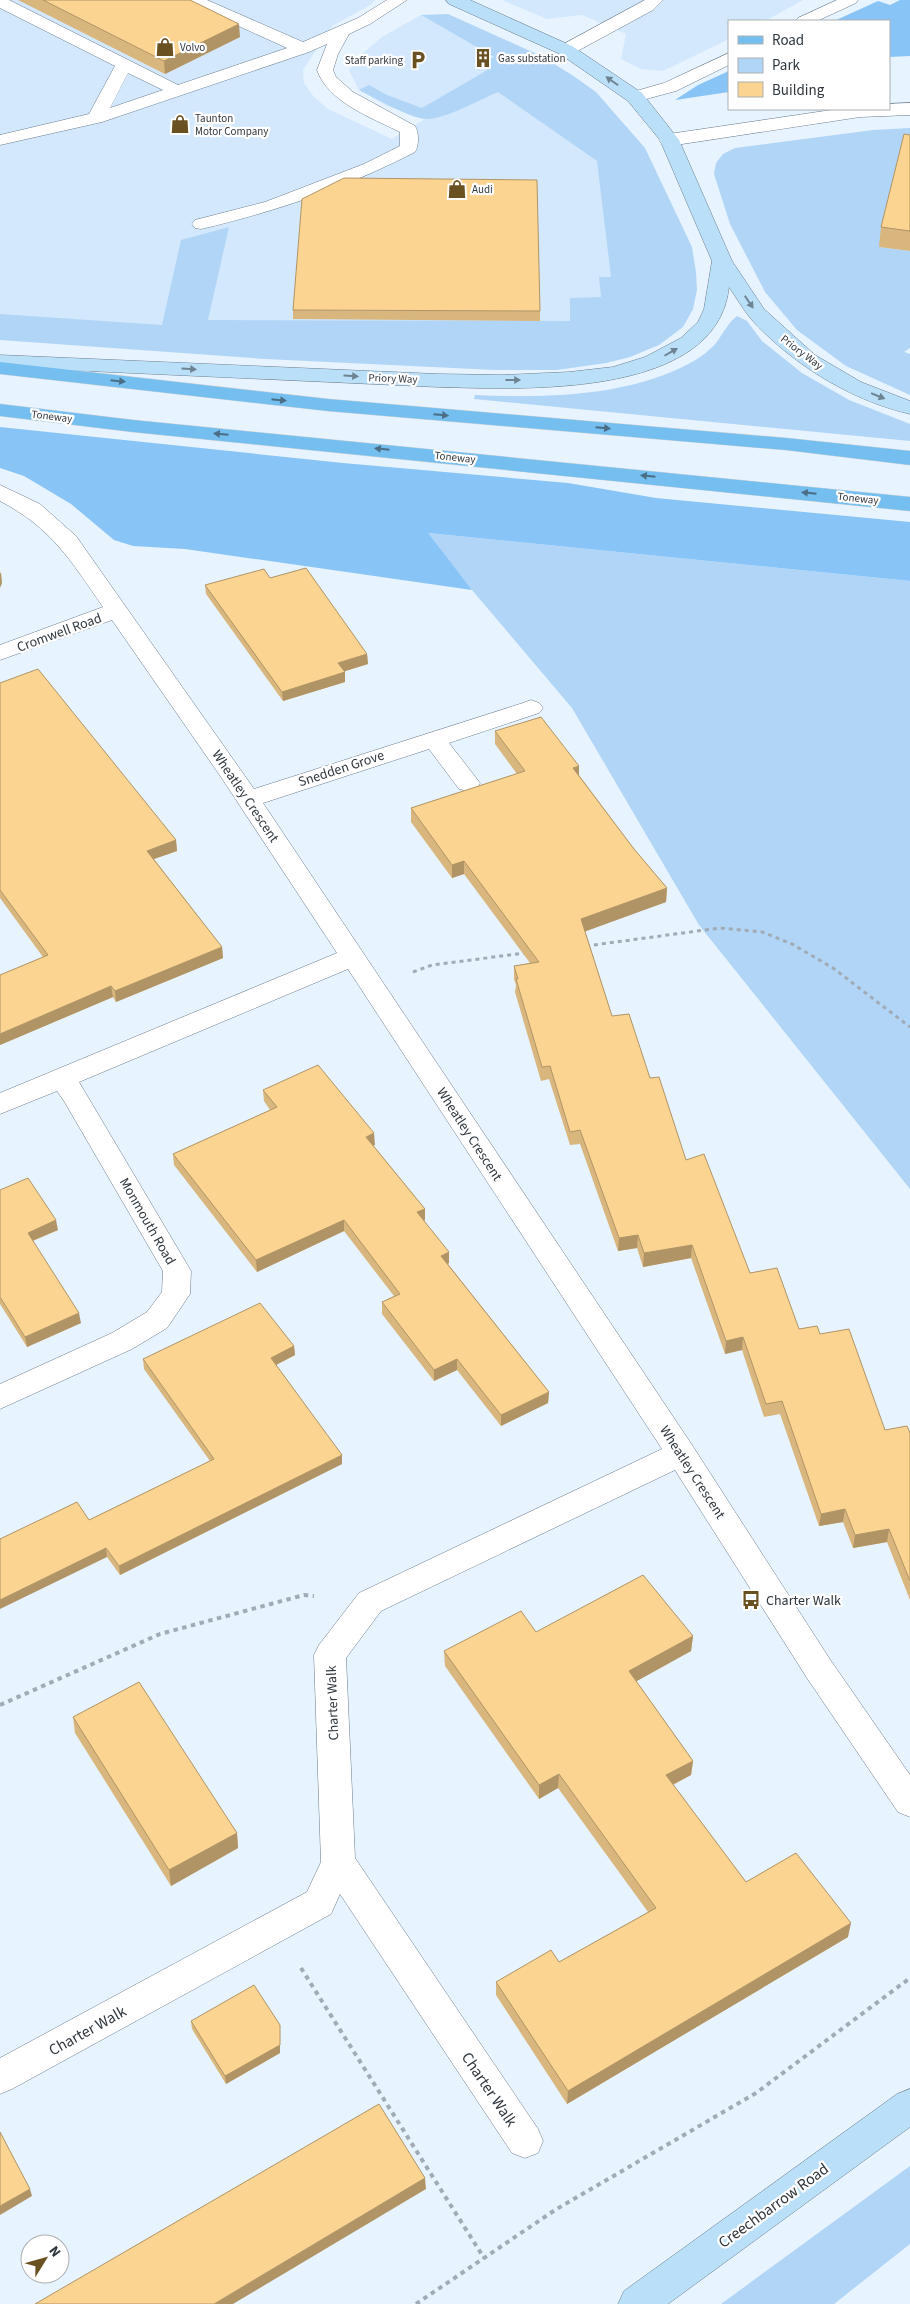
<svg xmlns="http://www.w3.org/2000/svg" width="910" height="2304" font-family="'Source Sans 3',sans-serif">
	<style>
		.built { fill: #d3e8fc }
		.green { fill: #b1d5f6 }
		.forest { fill: #89c4f7 }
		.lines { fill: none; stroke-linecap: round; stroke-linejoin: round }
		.lane-casing { stroke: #697b8c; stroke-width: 1 }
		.street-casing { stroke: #697b8c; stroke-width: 1 }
		.secondary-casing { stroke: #697b8c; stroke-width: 1 }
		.primary-casing { stroke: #d1d3d5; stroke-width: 1 }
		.path-far1 { stroke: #a1abb5; stroke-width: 3; stroke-dasharray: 4 4; stroke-linecap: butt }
		.path { stroke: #a1abb5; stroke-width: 4; stroke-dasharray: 4.5 4.5; stroke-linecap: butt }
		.lane { fill: #fff; fill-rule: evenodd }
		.street { fill: #fff; fill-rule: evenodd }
		.secondary { fill: #badff8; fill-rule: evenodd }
		.primary { fill: #74bff0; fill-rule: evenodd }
		.wall { fill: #d8b67d }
		.shaded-wall { fill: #b09466 }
		.building { fill: #fbd491; stroke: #b09466 }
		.oneway { fill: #6e8392 }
		.oneway2 { fill: #4b6d85 }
		.labels { text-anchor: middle; stroke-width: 4.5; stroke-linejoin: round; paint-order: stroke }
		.far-poi-label { font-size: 11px; fill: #2f373e; stroke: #fff; text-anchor: start }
		.far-street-label { font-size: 11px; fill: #2f373e; stroke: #fff }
		.street-label { font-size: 14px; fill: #2f373e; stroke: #fff }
		.poi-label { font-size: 14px; fill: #2f373e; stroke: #fff; text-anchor: start }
		.near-street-label { font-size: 16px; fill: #2f373e; stroke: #fff }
	</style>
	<rect width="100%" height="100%" fill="#e7f3ff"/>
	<path class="built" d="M0,0H375L370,5L332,26L303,70L304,83L314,97L328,109L392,139L425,119L387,106L359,90L349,70L363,53L382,37L421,15L492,56L541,89L629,161L606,342L0,322Z
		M502,0H803L765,21H729V39L663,71L641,69L621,59L626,34L582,15L547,19Z"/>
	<path class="green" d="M448,14L541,56L572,75L596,92L645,148L692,247L696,272L697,290L693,309L683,327L659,345L630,357L606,363L557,370H495L265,359L0,340V314L162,325L181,240L229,227L208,320L570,321V298L601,297L599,277H611L597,161L498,92C482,99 443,120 426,119C412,119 373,97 359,90L369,85L387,95L422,108L491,68L483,62L494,57L421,15Z
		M910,128V155L879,247L910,251V348L904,352L910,354V395L846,366L797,330L765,292L730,224L714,174L716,163L723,154L735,148L873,130Z
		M737,316L747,321L762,341L802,373L849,400L910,424V441L474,399L475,395C546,398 628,397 692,362C700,358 710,350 716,343C723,334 727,324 737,316Z
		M427,533L910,581V1189L699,925L572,708L472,590Z
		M910,2166V2244L834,2304H721Z"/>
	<path class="forest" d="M900,0H910V56L889,57V21H834L878,1L890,5Z
		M729,71V92L675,100L698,85Z
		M0,427L343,463L568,483L656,498L910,522V581L428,533L472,590L185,549L133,546L114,540L71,504L24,476L0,468Z"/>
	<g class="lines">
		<g class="lane-casing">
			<path id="lane" d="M0,0H9L178,85L287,48L188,3L186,0H207L303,42L358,18L387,0H407L370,24L349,34L338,54L333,70L336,77L353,92L415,126C419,132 419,146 415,152C345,188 277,211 201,229L195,228L192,224L195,220L265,202L364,164L400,146V132C372,118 328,102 317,70L327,44L309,52L102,122L0,145V135L89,114L115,66L0,8ZM128,73L163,90L110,108Z
				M645,0H663L653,10L572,54H560L558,50L560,46Z
				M837,0H858L856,3L817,21H796L798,18Z
				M729,53V65L676,91L635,102L629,101L626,97L629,93L664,83Z"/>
		</g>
		<g class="street-casing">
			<path id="street" d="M910,103V115L860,117L669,146L662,144L659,140L662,136L669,134L838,109H889V104Z
				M0,485L40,504L76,536L254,789L523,703L531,700L539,703L543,708L539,713L449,743L480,783L477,789L468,791L459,789L429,749L263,803L692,1445L829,1658L910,1775V1817L898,1812L807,1678L675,1470L381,1611L346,1658L355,1858L538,2129L543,2141L538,2153L525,2158L512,2153L340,1894L331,1914L12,2089L0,2094V2058L307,1892L321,1862L314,1655L319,1645L359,1593L662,1449L348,969L79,1082L191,1271L190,1294L167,1328L132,1349L0,1409V1384L112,1333L147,1312L162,1292L163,1271L64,1101L57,1091L0,1114V1093L337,953L221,777L112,620L0,660V645L103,607C71,561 52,528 0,501Z"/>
		</g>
		<g class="secondary-casing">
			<path id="secondary" d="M446,0H470L572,46L642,93L679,140L732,261L764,309L815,355L861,382L910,401V414C850,400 792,364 751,319C743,309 736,297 729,287C717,400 519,389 438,387L0,367V355L438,374L504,375L569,372L613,367L645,357L681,338L698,322L704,309L712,261L660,140L628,101L560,54L449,4Z
				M910,2089V2127L668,2304H618L624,2291L897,2094Z"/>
		</g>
		<g class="primary-casing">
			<path id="primary" d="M0,362L328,399L786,438L910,451V465L786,450L328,411L0,374Z
				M0,404L133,420L910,497V511L133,432L0,416Z"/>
		</g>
		<path class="path-far1" d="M586,946L720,928L762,932L792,944L833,968L910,1027
			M413,972L432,965L525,953"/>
		<path class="path" d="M0,1705L160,1634L304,1595L314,1596
			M301,1968L484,2258
			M416,2304L555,2210L756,2093L910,1978"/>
		<use href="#lane" class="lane"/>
		<use href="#street" class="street"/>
		<use href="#secondary" class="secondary"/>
		<use href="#primary" class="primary"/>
	</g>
	<path class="wall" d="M18,0H190L240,37L165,74Z
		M910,135V251L879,247L881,227Z
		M293,310L540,311V321L293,319Z
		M270,578L367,654L368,664L345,671V682L283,701L206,594L205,585Z
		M0,683L176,840L177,851L154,859L222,947L223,958L116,1002L113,997L0,1045V975L43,957L0,898Z
		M495,731L579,766V775L634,849L667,888L666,902L585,931L612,1016L650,1078L686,1160L750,1273L799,1329L820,1334L885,1430L910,1433V1600L887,1542L853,1548L843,1522L819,1526L780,1414L764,1417L742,1350L725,1354L691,1258L643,1267L637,1248L618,1251L580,1144L570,1145L549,1079L541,1081L515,992L516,985L514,979V966L530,963L464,874L452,878L411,822V808L517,774L495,744Z
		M263,1090L375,1145H373L425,1209V1220L424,1221L449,1263L448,1264L549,1392L548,1403L501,1426L457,1370L434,1381L382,1314V1302L394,1296L344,1231L257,1272L174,1165L173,1154L270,1110L264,1101Z
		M0,1190L58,1230L33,1241L81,1323L27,1347L0,1304Z
		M294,1346L295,1355L276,1365L342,1464L120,1575L107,1557L89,1520L210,1461L144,1369L143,1359Z
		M536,1632L693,1636L691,1651L636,1681L693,1761L691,1775L673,1785L746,1882L848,1937L567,2104L496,1995V1982L559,1962L648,1912L558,1788L539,1799L445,1666L444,1651Z
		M73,1717L237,1833L238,1848L171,1886L75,1733Z
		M191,2021L280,2025V2053L226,2084L192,2029Z"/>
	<path class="shaded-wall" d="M239,24L240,37L165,74L164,61Z
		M1,572L2,583L0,588V574Z
		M367,654L368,664L339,673L338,663Z
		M345,672V682L283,701L282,692Z
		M579,766V779L573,768Z
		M176,840L177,851L148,861L147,851Z
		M464,861V874L452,878V865Z
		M667,888L666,902L581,933V919Z
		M222,947L223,958L116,1002L115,991Z
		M111,986L113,997L0,1045V1034Z
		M374,1133L375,1145L367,1148L366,1137Z
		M425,1209V1220L417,1223V1212Z
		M56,1220L58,1230L29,1242L28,1233Z
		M344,1220V1231L257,1272L256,1260Z
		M638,1235L637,1248L618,1251L619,1238Z
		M692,1245L691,1258L643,1267L644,1253Z
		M449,1252V1263L441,1267V1256Z
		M79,1313L81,1323L27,1347L25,1337Z
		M743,1337L742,1350L725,1354L726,1341Z
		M294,1346L295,1355L272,1367L271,1358Z
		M457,1359V1370L434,1381V1370Z
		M549,1392L548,1403L501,1426V1415Z
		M342,1455V1464L120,1575L119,1566Z
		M845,1509L843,1522L819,1526L821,1514Z
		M889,1529L887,1542L853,1548L855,1535Z
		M106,1548L107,1557L0,1609V1600Z
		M693,1636L691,1651L628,1686L629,1671Z
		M693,1761L691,1775L664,1789L666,1775Z
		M559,1774L558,1788L539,1799V1785Z
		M237,1833L238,1848L171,1886L169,1870Z
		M851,1923L848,1937L567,2104L568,2091Z
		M280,2025V2053L226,2084L225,2076Z
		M425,2178L426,2189L233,2304H214Z
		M30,2189L32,2196L0,2215V2206Z"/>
	<path class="building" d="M43,0H190L239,24L164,61Z
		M904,134L910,135V231L881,227Z
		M344,178L537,180L540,311L293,310L302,199Z
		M306,568L367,654L338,663L345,672L282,692L205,585L264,569L270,578Z
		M38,669L176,840L147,851L222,947L115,991L111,986L0,1034V975L48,955L0,890V683Z
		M541,717L579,766L573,768L634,849L667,888L581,919L612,1016L629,1014L650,1078L659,1077L686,1160L704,1154L750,1273L777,1268L799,1329L817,1326L820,1334L849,1329L885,1430L907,1426L910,1433V1581L889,1529L855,1535L845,1509L821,1514L782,1401L766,1404L743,1337L726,1341L692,1245L644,1253L638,1235L619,1238L580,1130L570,1132L550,1066L542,1067L516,979H518L514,966L539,962L464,861L452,865L411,808L525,771L495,731Z
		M318,1065L374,1133L366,1137L425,1209L417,1212L449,1252L441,1256L549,1392L501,1415L457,1359L434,1370L382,1302L400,1294L344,1220L256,1260L173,1154L277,1107L263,1090Z
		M28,1178L56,1220L28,1233L79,1313L25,1337L0,1297V1190Z
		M260,1303L294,1346L271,1358L342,1455L119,1566L106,1548L0,1600V1539L77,1502L89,1520L214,1459L143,1359Z
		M643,1575L693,1636L629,1671L693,1761L666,1775L746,1882L796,1853L851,1923L568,2091L496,1982L551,1950L559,1962L656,1908L559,1774L539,1785L444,1651L521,1611L536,1632Z
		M139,1682L237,1833L169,1870L73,1717Z
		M254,1985L280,2025V2045L225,2076L191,2021Z
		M379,2104L425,2178L214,2304H35Z
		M0,2132L30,2189L0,2206Z"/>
	<defs><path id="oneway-solid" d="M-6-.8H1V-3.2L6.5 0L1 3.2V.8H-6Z" transform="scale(1.25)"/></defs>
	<g class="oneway">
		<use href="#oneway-solid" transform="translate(612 81) rotate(-145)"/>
		<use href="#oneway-solid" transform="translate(749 302) rotate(56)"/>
		<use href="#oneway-solid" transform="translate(671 352) rotate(-30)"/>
		<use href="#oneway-solid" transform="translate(189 369) rotate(3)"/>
		<use href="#oneway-solid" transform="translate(351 376) rotate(3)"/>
		<use href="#oneway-solid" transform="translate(513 380)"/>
		<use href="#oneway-solid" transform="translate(878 396) rotate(22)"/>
	</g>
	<g class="oneway2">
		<use href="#oneway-solid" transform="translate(118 381) rotate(6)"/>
		<use href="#oneway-solid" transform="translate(279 400) rotate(6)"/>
		<use href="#oneway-solid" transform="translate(441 415) rotate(5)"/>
		<use href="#oneway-solid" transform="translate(603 428) rotate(5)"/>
		<use href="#oneway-solid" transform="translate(221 434) rotate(-175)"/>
		<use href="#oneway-solid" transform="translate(382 449) rotate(-174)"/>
		<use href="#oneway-solid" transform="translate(648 476) rotate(-174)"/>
		<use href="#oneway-solid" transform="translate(809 493) rotate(-174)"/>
	</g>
	<defs>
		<g id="shop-bare" transform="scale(1.5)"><path d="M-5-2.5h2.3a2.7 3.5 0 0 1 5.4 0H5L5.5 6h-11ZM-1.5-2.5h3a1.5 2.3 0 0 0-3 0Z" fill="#6a5122" stroke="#fff" stroke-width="2.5" paint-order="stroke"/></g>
		<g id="building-bare" transform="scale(1.5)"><path d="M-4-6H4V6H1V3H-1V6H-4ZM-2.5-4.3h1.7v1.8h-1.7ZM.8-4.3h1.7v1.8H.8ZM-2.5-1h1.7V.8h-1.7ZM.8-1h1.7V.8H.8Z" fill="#6a5122" stroke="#fff" stroke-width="2.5" paint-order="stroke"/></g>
		<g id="parking-bare" transform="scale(1.5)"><path d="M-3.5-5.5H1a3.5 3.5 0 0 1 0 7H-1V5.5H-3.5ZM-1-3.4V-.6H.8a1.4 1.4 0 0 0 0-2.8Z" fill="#6a5122" stroke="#fff" stroke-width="2.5" paint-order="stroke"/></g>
		<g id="bus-bare" transform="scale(1.5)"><path d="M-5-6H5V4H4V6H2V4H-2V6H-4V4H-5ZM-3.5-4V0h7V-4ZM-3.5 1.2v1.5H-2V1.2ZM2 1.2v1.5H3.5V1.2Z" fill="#6a5122" stroke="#fff" stroke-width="2.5" paint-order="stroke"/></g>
	</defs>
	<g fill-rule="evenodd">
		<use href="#shop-bare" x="165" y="47"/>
		<use href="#building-bare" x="483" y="58"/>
		<use href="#parking-bare" x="418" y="60"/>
		<use href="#shop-bare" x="180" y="124"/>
		<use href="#shop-bare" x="457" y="189"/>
		<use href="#bus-bare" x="751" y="1600"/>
	</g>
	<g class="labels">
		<g class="far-poi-label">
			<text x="180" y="51">Volvo</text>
			<text x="498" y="62">Gas substation</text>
			<text x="403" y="64" text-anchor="end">Staff parking</text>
			<text x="195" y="122">Taunton<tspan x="195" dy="13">Motor Company</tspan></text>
			<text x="472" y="193">Audi</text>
		</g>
		<g class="far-street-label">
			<text transform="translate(802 352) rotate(37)" y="4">Priory Way</text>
			<text transform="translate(393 378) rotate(2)" y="4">Priory Way</text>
			<text transform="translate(52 416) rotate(7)" y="4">Toneway</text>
			<text transform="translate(455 457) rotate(6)" y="4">Toneway</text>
			<text transform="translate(858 498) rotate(6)" y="4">Toneway</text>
		</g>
		<g class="street-label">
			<text transform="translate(59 632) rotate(-20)" y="5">Cromwell Road</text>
			<text transform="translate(341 768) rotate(-18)" y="5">Snedden Grove</text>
			<text transform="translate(246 796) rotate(56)" y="5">Wheatley Crescent</text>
			<text transform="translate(470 1134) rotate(57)" y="5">Wheatley Crescent</text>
			<text transform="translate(148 1221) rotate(60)" y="5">Monmouth Road</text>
			<text transform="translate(693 1472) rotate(57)" y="5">Wheatley Crescent</text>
			<text transform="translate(332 1703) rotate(-92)" y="5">Charter Walk</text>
		</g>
		<g class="poi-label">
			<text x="766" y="1605">Charter Walk</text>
		</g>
		<g class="near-street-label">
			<text transform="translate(87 2030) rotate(-29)" y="6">Charter Walk</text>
			<text transform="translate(490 2089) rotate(56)" y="6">Charter Walk</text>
			<text transform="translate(773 2205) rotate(-36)" y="6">Creechbarrow Road</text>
		</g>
	</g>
	<rect x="728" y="20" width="162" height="90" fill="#ffffff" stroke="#acafb2"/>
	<rect x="738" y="36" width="25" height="8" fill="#74bff0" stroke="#acafb2"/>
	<text x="772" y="45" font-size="15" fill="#2f373e">Road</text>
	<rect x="738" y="58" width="25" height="15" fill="#b1d5f6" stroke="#acafb2"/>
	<text x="772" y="70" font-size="15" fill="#2f373e">Park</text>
	<rect x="738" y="82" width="25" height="15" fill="#fbd491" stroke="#acafb2"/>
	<text x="772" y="95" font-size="15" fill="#2f373e">Building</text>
	<g transform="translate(45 2259) rotate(53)"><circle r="24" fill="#ffffff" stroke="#acafb2"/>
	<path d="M0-4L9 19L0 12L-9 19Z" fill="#6a5122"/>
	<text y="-8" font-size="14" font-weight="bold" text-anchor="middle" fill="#2f373e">N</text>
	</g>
</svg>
